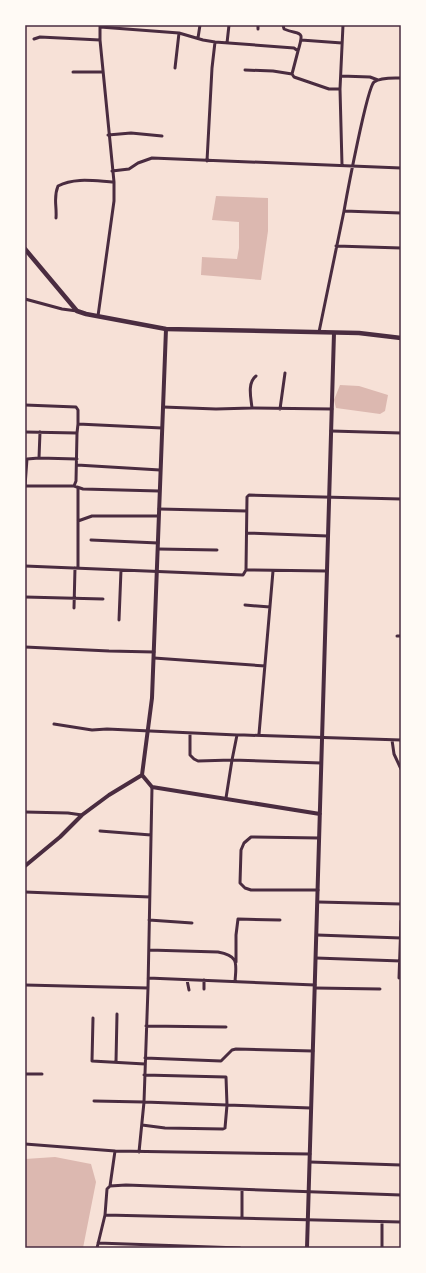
<svg xmlns="http://www.w3.org/2000/svg" width="426" height="1273" font-family="'Exo 2',sans-serif">
	<style>
		.water { fill: #dcb8b0 }
		.lines { fill: none; stroke-linecap: round; stroke-linejoin: round }
		.minor { stroke: #4a2c40; stroke-width: 3 }
		.tertiary { stroke: #4a2c40; stroke-width: 4 }
		.secondary { stroke: #4a2c40; stroke-width: 4.5 }
		.neatline { fill: none; stroke: #4a2c40; stroke-width: 1.5 }
	</style>
	<rect width="100%" height="100%" fill="#f7e1d7"/>
	<path class="water" d="M216,196L268,198V231L261,280L201,275L202,257L237,259L239,248V222L212,220Z
		M340,385L359,386L388,395L385,411L380,414L336,408L334,400Z
		M55,1157L91,1164L96,1182L83,1248H25V1159Z"/>
	<g class="lines">
		<path class="minor" d="M283,25L284,29C300,36 305,28 298,51
			M100,27L179,33L203,40L215,42L294,48L298,51L292,74L294,77L329,89H340
			M258,29V25
			M198,38L200,25
			M34,39L40,37L100,40
			M301,40L342,43
			M227,43L229,25
			M175,68L179,33
			M245,70L273,71L292,74
			M73,72H103
			M341,76L370,77L378,80
			M108,135L131,133L162,136
			M207,161L212,68L215,42
			M342,165L340,89L343,25
			M112,171L129,169L138,163L152,158L401,168
			M344,211C347,194 367,88 374,82C381,77 393,78 401,78
			M56,218C57,205 53,198 58,186C75,177 95,181 114,182
			M336,246L401,248
			M25,299L62,309L77,311
			M98,316L114,201V182L100,40V25
			M319,332L344,211L401,213
			M256,376C247,383 251,398 252,408L332,409
			M25,405L76,407L78,410V424
			M163,407L216,409L252,408
			M280,409L285,373
			M331,431L401,433
			M25,432L77,433L78,424L162,428
			M39,458L40,432
			M77,465L160,470
			M25,486H74L76,481L77,433
			M25,486L27,459L39,458L77,459
			M74,486L83,489L159,491
			M159,509L247,511
			M78,521L92,516H158
			M247,533L328,536
			M91,540L158,543
			M158,549L217,550
			M25,566L243,575L246,570L247,497L249,495L401,499
			M78,568V488
			M246,570L327,571
			M25,597L103,599
			M245,605L270,607
			M74,608L75,568
			M119,620L121,570
			M397,636H401
			M25,647L109,651L154,652
			M154,658L265,666
			M54,724L92,730L107,729L237,735
			M190,734V755L194,759L198,761L232,760L237,735H244L401,740
			M259,734L273,571
			M392,740L394,754L401,769
			M226,798L232,760L321,763
			M25,812L68,813L82,815
			M100,831L151,835
			M318,890H251L245,888L240,883L241,850L244,843L251,837L319,838
			M25,892L150,897
			M318,902L401,904
			M149,920L192,923
			M317,935L401,938
			M149,950L218,952C240,956 236,964 235,982
			M316,958L401,961
			M236,962V935L238,919L280,920
			M148,978L315,985
			M399,978L401,921
			M187,980L189,990
			M204,980V989
			M25,985L148,988
			M315,988L380,989
			M93,1018L92,1061L145,1064
			M146,1026L226,1027
			M145,1058L221,1061L232,1050L236,1049L313,1051
			M116,1062L117,1014
			M25,1074H42
			M144,1075L226,1077L227,1105L311,1108
			M94,1101L144,1102L227,1105L225,1128L223,1129L165,1128L142,1125
			M25,1144L115,1151L110,1186L107,1189L105,1215L97,1248
			M115,1151L310,1154
			M139,1152L144,1102L148,988L152,787
			M310,1162L401,1165
			M110,1186L126,1185L401,1195
			M105,1215L401,1222
			M242,1218V1190
			M98,1243L240,1248
			M382,1248V1222"/>
		<path class="tertiary" d="M142,775L152,787L320,814
			M25,866L60,837L82,815L109,795L142,775L152,698L166,329
			M307,1248L334,333"/>
		<path class="secondary" d="M25,249L77,311L86,314L166,329L359,333L401,338"/>
	</g>
	<rect width="426" height="1273" fill="none" stroke="#fffaf5" stroke-width="52"/>
	<rect x="26" y="26" width="374" height="1221" class="neatline"/>
</svg>
